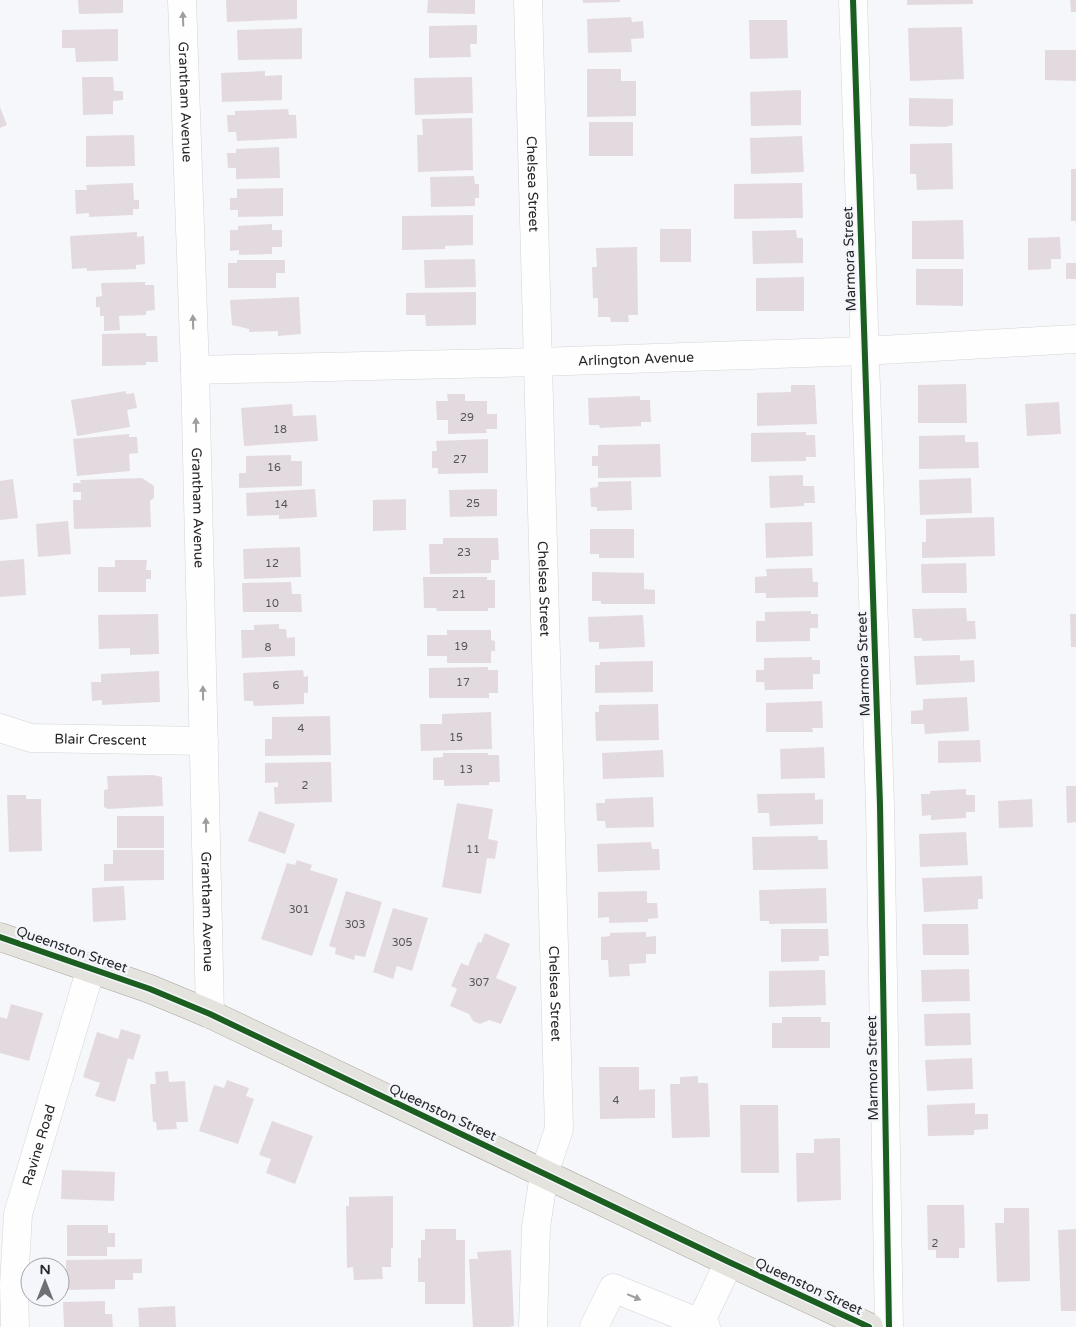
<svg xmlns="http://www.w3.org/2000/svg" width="1076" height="1327" font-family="'Varela Round',sans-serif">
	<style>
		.building { fill: #e3dae0 }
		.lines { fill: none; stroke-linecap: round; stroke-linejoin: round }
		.minor-casing { stroke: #d3d4d6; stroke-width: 29 }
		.major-casing { stroke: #a5a39a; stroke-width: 29 }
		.minor { stroke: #fefefe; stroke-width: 28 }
		.major { stroke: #e5e3dd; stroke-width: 28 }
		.cycleway-casing { stroke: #f4f6fc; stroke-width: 9 }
		.cycleway { stroke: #1b5e20; stroke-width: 6 }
		.oneway { fill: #9d9e9f }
		.labels { text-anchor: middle; stroke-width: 5; stroke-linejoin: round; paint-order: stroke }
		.number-label { font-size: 11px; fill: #565458 }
		.street-label { font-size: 14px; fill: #27282a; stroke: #f4f6fc }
	</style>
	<rect width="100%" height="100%" fill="#f6f7fa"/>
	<path class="building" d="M78,0H123V13L79,14Z
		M226,0H297V19L227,22Z
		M428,0H475V14L427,13Z
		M583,0H620V2L583,3Z
		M907,0H973V4L907,5Z
		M1070,0H1076V12H1071Z
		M631,17L632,22L643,21L644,38L631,39L632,52L588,53L587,19Z
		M749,20H787L788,58L750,59Z
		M477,25V44H470L471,57L429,58V26Z
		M962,27L964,79L910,81L908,28Z
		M302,28V59L238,60L237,30Z
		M118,29V61L76,62L75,48H62V30Z
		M1045,50H1076V81L1045,80Z
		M587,69H621V81H636V116L587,117Z
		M265,71V76L282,75V100L222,102L221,73Z
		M82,77H113L114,91H123V100L113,101V114L83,115Z
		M472,77L473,113L415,115L414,78Z
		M801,90V125L751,126L750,92Z
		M909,98L953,99V125L945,127L909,126Z
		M0,107L7,125L0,128Z
		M288,109L289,115H296L297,138L237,141L236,132H228L227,115H235V111Z
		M472,118L473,170L418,172L417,135H423L422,119Z
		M589,122H633V156H589Z
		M134,135L135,166L86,167V136Z
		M802,136L804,172L751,174L750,138Z
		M952,143L953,189L917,190L916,174H910V144Z
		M279,147L280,178L236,179V168H228L227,153H236V149Z
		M1071,169H1076V221H1071Z
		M474,176L475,184H479V198H475V206L431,207L430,177Z
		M133,183L134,200H139V209H133V215L89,217V213L76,214L75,190H87L86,185Z
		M802,183L803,218L734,219V184Z
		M283,188V216L238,217V210H230V198H237V189Z
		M473,215V245L445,246V249L402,250V216Z
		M963,220L964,259H912V221Z
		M272,224V230H282V247H272V254L239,255V250L230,251V230H238V226Z
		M660,229H691V262H660Z
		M796,230L797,238H803V263L753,264L752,231Z
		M137,232V237L144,236L145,264L136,265V269L87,271V268L72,269L70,236Z
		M1060,237L1061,259H1051V269L1028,270V238Z
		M637,247L638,315H628L629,322H611L610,317H598V298H593L592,267H597L596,248Z
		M475,259L476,287L425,288L424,260Z
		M237,260H285V273H276V288H228V263H237Z
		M1066,263H1076V279H1066Z
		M916,269H963V306L916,305Z
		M804,277V311H756V278Z
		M145,282V285H154L155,310L146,311V315L119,316L120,330L104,331V316H100V307H96V297L102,296L101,283Z
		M476,292V325L426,326L425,315H406V293Z
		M299,297L301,334L278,336V331L249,332V329L232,325L230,300Z
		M146,333V336H157L158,362H146V365L102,366V334Z
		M966,384L967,423H918V385Z
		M791,385H815L817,424L757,426V393L791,392Z
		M126,391V394L134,393L137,408L127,410L130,427L77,436L71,400Z
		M447,394H465V401H487V414H497V429H486L487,433L448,434V420H437L436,401H448Z
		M640,396V400H650L651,422H641V426L600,428L599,425H589L588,398Z
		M1059,402L1061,434L1027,436L1025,404Z
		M292,404L293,416L316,415L318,441L244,446L241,408Z
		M806,432V435H815L816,457H806V461L751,462V433Z
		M129,434V437H137L138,453L129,454L130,471L77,476L73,439Z
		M965,435V442H978L979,468L919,469V436Z
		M488,439V473L438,474V468H432V451H437L436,441Z
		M660,444L661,477L598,478V466H592V456H598V445Z
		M291,455V461H302V486L239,488V473H246V456Z
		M803,475V486H814L815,503H804V506L770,508L769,476Z
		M142,478L154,486V498L150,501L151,527L74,529L73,500H81V492H73V483H81L80,480Z
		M971,478L972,513L920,515L919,480Z
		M13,479L18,518L0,520V481Z
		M631,481L632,510L597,511V507H591L590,488L598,487V482Z
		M315,489L317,517L279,519V515L247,516L246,493Z
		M497,489V516L450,517L449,490Z
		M406,499V530L373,531V500Z
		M994,517L995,556L922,558V542H926V519Z
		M68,521L71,554L38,557L36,524Z
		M812,522L813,556L766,558L765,523Z
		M590,529H634V558H599V554H590Z
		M443,538H498L499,560H491V573L430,574L429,544H443Z
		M300,547L301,577L244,579L243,549Z
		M24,559L26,595L0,597V561Z
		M115,560H147L146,570H151V579H146V592H98V567H115Z
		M966,563L967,593H922L921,564Z
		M812,568L813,582H818V597L766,598V593H755V577L767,576L766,569Z
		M592,572L644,573V589L655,590V604H601V601H592Z
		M423,577H487V580H495V608H488V611H437L436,608H424Z
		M291,582L292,594H301L302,612H243L242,583Z
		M966,608L967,621H975L976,639L922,641V638H914L912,609Z
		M811,611V614H818V628H810V641L756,642V621H765V612Z
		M158,614L159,654L130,655V648L99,649L98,615Z
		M1070,614H1076V647H1071Z
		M643,615L645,647L599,649V642H589L588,617Z
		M279,624V629H286L287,638L295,637V656L242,658L241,630H254V625Z
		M447,630H491V640L495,641V651H491V663H447V656H427V635H447Z
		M960,655V661L974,660L975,682L916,685L914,656Z
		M812,657V660H820V674H813V689L765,690L764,682H756V670H764V658Z
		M653,661V692L595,693V665H600V662Z
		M488,667V670H498V693H489V698H429V668Z
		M303,670L304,677L308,676V693H304V704L254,706L253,701H244L243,673Z
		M159,671L160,702L102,705V700L92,701L91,682H101V674Z
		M967,697L969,731L925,734L924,724H911V711L923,710V699Z
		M822,701L823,728H812L813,732H766V703Z
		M658,704L659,740L596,741L595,712H599V705Z
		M491,712L492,749L421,751L420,724H442V714Z
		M330,716L331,755L265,756V739H272V717Z
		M980,740L981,762L938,763V741Z
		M824,747L825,778L781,779L780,749Z
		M663,750L664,777L603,779L602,753Z
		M443,753H488V755H499L500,782H489V785L444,786V780H433V758L443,757Z
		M331,762L332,802L275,804L274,787H278V782L265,783V763Z
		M153,775L162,777L163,806L108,809L104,807V790L108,789L107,776Z
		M1066,786H1076V822L1067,823Z
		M966,789V795H975V812H966V818L931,820V815L922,816L921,794H930V791Z
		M815,793V800L823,799V824L770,826L769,813H758L757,794Z
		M7,795H26V799H41L42,851L9,852Z
		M653,797L654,827L606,828L605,821H597L596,803H605V799Z
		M1032,799L1033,827L999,828L998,801Z
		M457,803L493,809L488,839L498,841L495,859L487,858L481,894L442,887Z
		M259,811L295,824L285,854L248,841Z
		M117,816H164V848H117Z
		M966,832L968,865L920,867L919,834Z
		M818,836V840H827L828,869L753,870L752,837Z
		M651,842L652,849H659L660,870L598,872L597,844Z
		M113,850H164V880L104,881V864H113Z
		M297,860L312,865L310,870L338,879L312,956L261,939L287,863L295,865Z
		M982,876L983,899H978V909L924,912L922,878Z
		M124,886L126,920L93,922L92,888Z
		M826,888L827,923L769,924V921H760L759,890Z
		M346,891L382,902L365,957L355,955L354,960L335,954L336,948L329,946Z
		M647,891V903H657L658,918L648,919V922L609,923V917L598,918V892Z
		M393,908L428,918L412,971L397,966L393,979L373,972Z
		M922,924H968L969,955H923Z
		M781,929H828L829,956H819V961L781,962Z
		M646,932V937L656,936V954H646V963L629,964L630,976L609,977L608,960H601V937L610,936V933Z
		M485,933L510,944L496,978L517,987L501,1024L489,1020L480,1024L473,1021L469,1014L450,1006L457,989L451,986L461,963L468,966L478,942L481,943Z
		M969,969L970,1001L922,1002L921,970Z
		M825,970L826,1005L769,1007V971Z
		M11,1004L43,1013L29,1061L0,1053V1017L7,1019Z
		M970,1013L971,1045L925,1046L924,1014Z
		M782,1017H821V1022H830V1048H772V1023H782Z
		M121,1029L141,1035L133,1060L128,1058L115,1102L95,1096L100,1083L83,1077L97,1032L118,1039Z
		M972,1058L973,1089L927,1091L925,1060Z
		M599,1067H639V1090L655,1089V1118L600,1119Z
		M168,1071L169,1082L185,1081L188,1122H176L177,1129L157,1130L156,1122H153L150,1084H156L155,1072Z
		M698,1076V1083H708L710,1137L672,1138L670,1084H680V1077Z
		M227,1080L249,1088L246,1096L254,1099L238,1144L199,1131L214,1085L224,1088Z
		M975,1103V1114H988V1129L974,1130V1135L928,1136L927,1105Z
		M740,1105H778L779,1173H741Z
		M272,1121L313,1136L295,1184L266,1173L271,1159L259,1155Z
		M840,1138L841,1200L797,1202L796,1153H814V1139Z
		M62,1170L115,1172L114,1201L61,1199Z
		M393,1196V1248H391V1267H382L383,1279L354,1280L353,1267L347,1268L346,1206H349V1197Z
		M927,1205H964L965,1248H959V1258H936V1250H928Z
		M1004,1208H1029L1030,1281L997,1282L995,1223H1004Z
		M67,1225H108V1233H115V1247H107V1256H67Z
		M425,1229H456V1240H465V1304H425V1282H418V1258H421V1240H425Z
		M1076,1229V1311H1061L1058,1230Z
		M511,1250L514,1326H511V1327H473L469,1259H478L477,1252Z
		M142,1259V1273H133V1280H115V1289L66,1290V1260Z
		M105,1301V1314H112L113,1327H64L63,1302Z
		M175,1306L176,1327H139L138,1308Z"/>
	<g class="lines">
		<g class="minor-casing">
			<g id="minor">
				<path id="s1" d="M182,0L195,370L210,1014"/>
				<path id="s2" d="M528,0L559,1129L544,1174L536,1227L533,1327"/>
				<path d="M853,0L880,805L889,1327"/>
				<path id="s3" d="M195,370L538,362L864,351L1076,339"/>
				<path id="s4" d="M0,728L31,738L204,741"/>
				<path d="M700,1323L729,1262"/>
				<path id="s5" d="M15,1327L14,1285L18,1214L91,968"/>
				<path d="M594,1327L613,1288L700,1323L706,1327"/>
			</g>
		</g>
		<g class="major-casing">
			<path id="major" d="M0,937L150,989L210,1014L729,1262L869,1327"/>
		</g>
		<use href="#minor" class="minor"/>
		<use href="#major" class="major"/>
		<g class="cycleway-casing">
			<path id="cycleway" d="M853,0L880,805L889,1327
				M0,937L150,989L210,1014L729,1262L869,1327"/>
		</g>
		<use href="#cycleway" class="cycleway"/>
	</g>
	<defs><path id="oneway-solid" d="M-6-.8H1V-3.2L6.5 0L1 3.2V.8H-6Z" transform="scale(1.25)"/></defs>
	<g class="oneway">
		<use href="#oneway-solid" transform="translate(183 19) rotate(-92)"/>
		<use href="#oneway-solid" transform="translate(193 322) rotate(-92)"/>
		<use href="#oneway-solid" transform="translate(196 425) rotate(-91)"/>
		<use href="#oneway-solid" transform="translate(203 693) rotate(-91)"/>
		<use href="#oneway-solid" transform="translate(206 825) rotate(-91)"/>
		<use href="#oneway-solid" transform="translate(634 1297) rotate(23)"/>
	</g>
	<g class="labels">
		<g class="number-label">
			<text x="467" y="421">29</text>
			<text x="280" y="433">18</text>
			<text x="460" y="463">27</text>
			<text x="274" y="471">16</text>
			<text x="473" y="507">25</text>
			<text x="281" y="508">14</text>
			<text x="464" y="556">23</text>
			<text x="272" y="567">12</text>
			<text x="459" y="598">21</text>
			<text x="272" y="607">10</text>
			<text x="461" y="650">19</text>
			<text x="268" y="651">8</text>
			<text x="463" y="686">17</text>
			<text x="276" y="689">6</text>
			<text x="301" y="732">4</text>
			<text x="456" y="741">15</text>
			<text x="466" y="773">13</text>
			<text x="305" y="789">2</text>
			<text x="473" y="853">11</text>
			<text x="299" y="913">301</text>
			<text x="355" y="928">303</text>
			<text x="402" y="946">305</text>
			<text x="479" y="986">307</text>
			<text x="616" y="1104">4</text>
			<text x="935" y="1247">2</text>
		</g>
		<g class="street-label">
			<text dy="5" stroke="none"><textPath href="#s1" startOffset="102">Grantham Avenue</textPath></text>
			<text dy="5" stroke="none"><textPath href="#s2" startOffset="184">Chelsea Street</textPath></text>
			<text transform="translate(849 259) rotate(-92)" y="5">Marmora Street</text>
			<text dy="5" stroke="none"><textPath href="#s3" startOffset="441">Arlington Avenue</textPath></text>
			<text dy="5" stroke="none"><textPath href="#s1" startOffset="508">Grantham Avenue</textPath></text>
			<text dy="5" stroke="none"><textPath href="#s2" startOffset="589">Chelsea Street</textPath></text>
			<text transform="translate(863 664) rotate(-92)" y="5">Marmora Street</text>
			<text dy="5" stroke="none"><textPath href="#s4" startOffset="102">Blair Crescent</textPath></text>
			<text dy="5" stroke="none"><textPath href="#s1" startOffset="912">Grantham Avenue</textPath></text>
			<text transform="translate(72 949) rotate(19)" y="5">Queenston Street</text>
			<text dy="5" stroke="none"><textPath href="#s2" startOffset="994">Chelsea Street</textPath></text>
			<text transform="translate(872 1068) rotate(-91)" y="5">Marmora Street</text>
			<text transform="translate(443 1112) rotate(25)" y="5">Queenston Street</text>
			<text dy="5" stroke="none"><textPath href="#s5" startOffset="185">Ravine Road</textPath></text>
			<text transform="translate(809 1286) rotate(25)" y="5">Queenston Street</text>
		</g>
	</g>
	<g transform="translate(45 1282)"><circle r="24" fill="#f4f6fc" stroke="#a2a4a8"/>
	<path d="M0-4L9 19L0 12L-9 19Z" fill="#6f7073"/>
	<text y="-8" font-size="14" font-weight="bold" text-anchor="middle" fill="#27282a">N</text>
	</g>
</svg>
